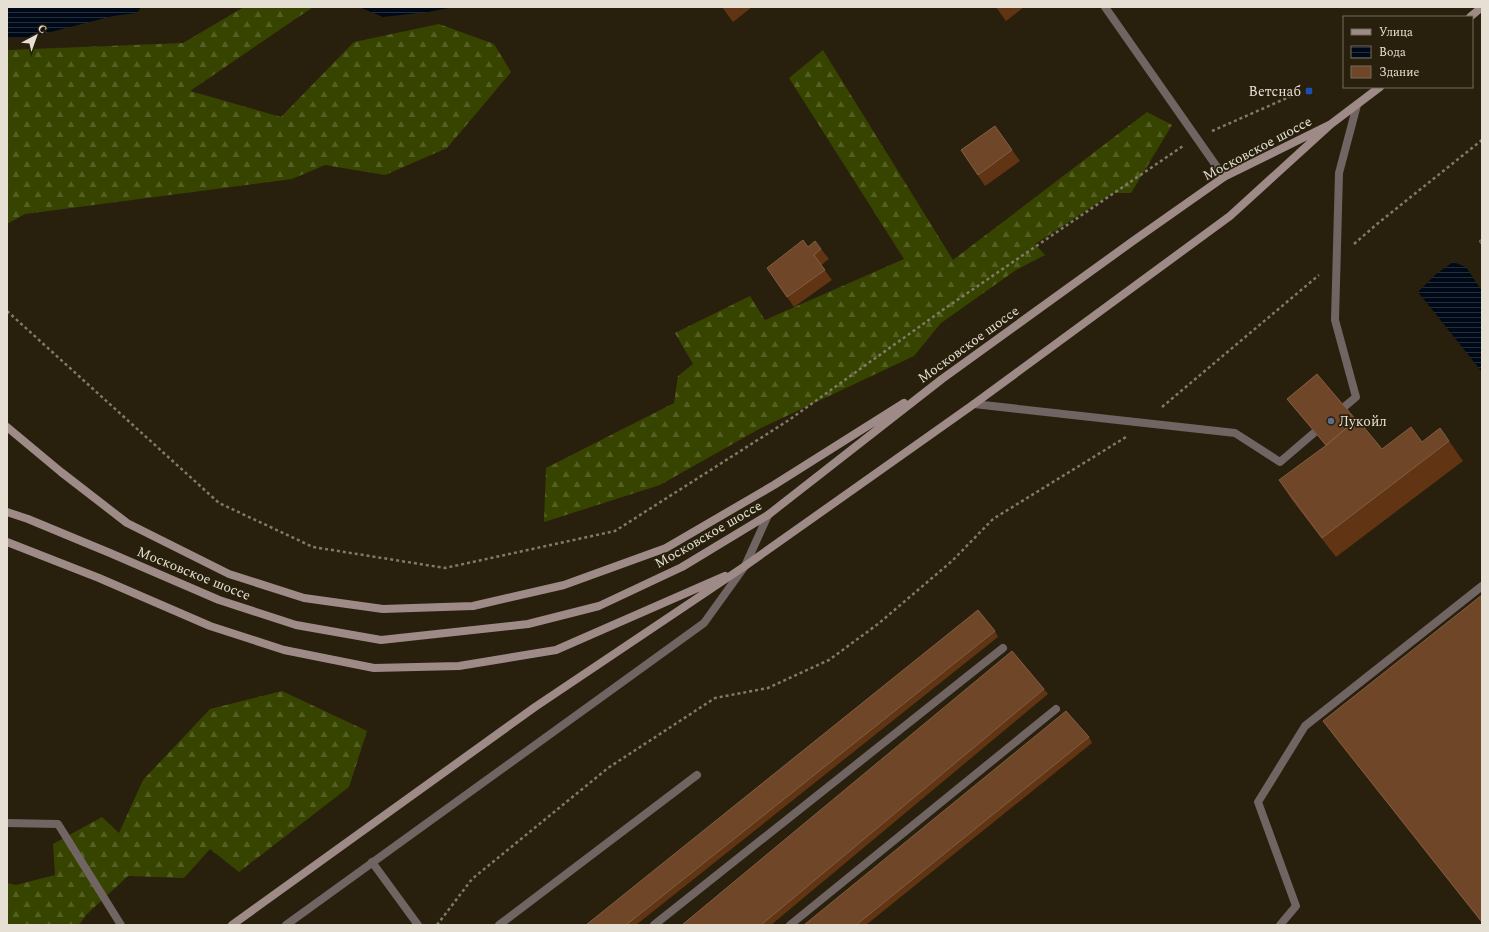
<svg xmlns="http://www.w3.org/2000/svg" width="1489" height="932" font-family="Spectral,serif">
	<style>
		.forest { fill: url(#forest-firs) }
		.water { fill: url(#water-rules) }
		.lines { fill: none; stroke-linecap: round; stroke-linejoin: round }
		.path { stroke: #817a6a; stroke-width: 2.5; stroke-dasharray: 3 3; stroke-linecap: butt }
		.service { stroke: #706563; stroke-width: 8 }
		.minor { stroke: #706563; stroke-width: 8 }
		.secondary { stroke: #9e8b88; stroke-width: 8 }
		.wall { fill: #613413 }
		.building { fill: #6f4627; stroke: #825e42 }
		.transit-dot { fill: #1a4fb4; stroke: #28200d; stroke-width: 1.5 }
		.service-dot { fill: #5c6f8a; stroke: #28200d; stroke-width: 1.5 }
		.labels { text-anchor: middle; stroke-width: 3.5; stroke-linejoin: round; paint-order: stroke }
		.poi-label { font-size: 14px; fill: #e6e0d4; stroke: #28200d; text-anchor: end }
		.street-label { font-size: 14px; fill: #e6e0d4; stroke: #28200d }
	</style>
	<defs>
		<pattern id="forest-firs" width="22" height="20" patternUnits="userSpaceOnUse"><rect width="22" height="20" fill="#374400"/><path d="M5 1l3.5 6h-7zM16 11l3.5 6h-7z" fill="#545f24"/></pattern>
		<pattern id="water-rules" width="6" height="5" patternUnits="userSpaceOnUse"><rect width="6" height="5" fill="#000918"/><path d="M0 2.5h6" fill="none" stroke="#252d39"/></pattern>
	</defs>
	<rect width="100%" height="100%" fill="#28200d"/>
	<path class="forest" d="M244,7H313L190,91L281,117L354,42L439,24L494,44L511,72L447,148L385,175L325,165L292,179L25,214L7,224V50L183,43Z
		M823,50L953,260L1147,112L1172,125L1131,193H1113L1035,244L1045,255L1016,270L941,323L914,356L759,429L660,485L544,522L546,468L674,403L678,376L693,364L675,333L750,296L765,320L904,259L789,78Z
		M282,691L367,731L349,787L239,872L210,849L184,878L128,876L86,915L79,925H7V883L16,885L55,875L53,844L102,817L119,833L143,780L210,709Z"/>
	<path class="water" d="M7,7H141L137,13L113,16L31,37H7Z
		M359,7H454L428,12L383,17Z
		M1453,262L1466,267L1482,291V372L1418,292L1435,275Z"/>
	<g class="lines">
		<path class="path" d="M1212,131L1296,94
			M1354,244L1377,224L1482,140
			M7,311L219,503L313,547L445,568L615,531L789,420L944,309L1183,146
			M1162,407L1319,275
			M437,925L472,879L608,768L715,698L768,688L829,660L878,624L952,561L993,519L1126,437"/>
		<path class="service" d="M1105,7L1224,177
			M974,404L1235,433L1280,462L1322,426
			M1337,413L1356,397L1335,320L1339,173L1357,105
			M7,823L58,824L121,925
			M372,862L418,925
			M499,925L697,775
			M654,925L1003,648
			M790,925L1056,709
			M1280,925L1296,906L1258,802L1305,726L1482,586"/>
		<path class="minor" d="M286,925L704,623L745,566L768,515"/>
		<path class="secondary" d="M1470,17L1482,7
			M7,427L61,472L127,523L229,574L304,598L383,609L473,606L564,585L666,548L774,485L904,403
			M7,512L28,519L110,553L219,600L296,625L381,640L528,624L599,606L682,567L768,515L942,379L1133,241L1224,177L1331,124
			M7,542L99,578L210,626L284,650L374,668L459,666L556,650L725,576
			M232,925L535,707L745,566L974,404L1230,216L1331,124L1380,87"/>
	</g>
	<path class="wall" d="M722,7H752L733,22Z
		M996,7H1024L1006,21Z
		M995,126L1020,161L985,186L961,150Z
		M808,247L821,249L829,259L821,265L832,280L794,307L767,268Z
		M1287,399L1356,420L1382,449L1422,442L1449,441L1463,461L1336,557L1292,500L1279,480L1326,446L1291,404Z
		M1482,595V923L1334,736L1323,721Z
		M995,631L998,637L636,925H586Z
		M1044,689L1048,694L771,925H682Z
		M1089,737L1092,743L866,925H804Z"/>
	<path class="building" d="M995,126L1012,150L978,175L961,150Z
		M1482,239V245L1479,241Z
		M803,240L808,247L815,241L821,249L814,255L825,270L787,297L767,268Z
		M1317,374L1356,420L1326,445L1287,399Z
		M1357,419L1382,449L1411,427L1422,442L1440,428L1449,441L1322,538L1279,480L1328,444Z
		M1482,595V922L1323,721Z
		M978,610L995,631L626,925H586Z
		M1012,651L1044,689L761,925H682Z
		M1066,711L1089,737L856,925H804Z"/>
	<rect class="transit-dot" x="1305" y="87" width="8" height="8" rx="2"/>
	<circle class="service-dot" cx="1331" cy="421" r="4"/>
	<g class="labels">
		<g class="poi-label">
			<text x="1301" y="96">Ветснаб</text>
			<text x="1339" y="426" text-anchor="start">Лукойл</text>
		</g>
		<g class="street-label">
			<text transform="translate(1257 148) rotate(-28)" y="5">Московское шоссе</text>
			<text transform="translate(968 344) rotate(-36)" y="5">Московское шоссе</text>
			<text transform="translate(708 534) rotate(-30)" y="5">Московское шоссе</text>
			<text transform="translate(194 573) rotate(22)" y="5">Московское шоссе</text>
		</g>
	</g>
	<rect width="1489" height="932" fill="none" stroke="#e6e0d4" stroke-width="16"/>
	<rect x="1343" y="16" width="130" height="72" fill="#28200d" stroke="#746d5d"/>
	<rect x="1351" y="29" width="20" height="6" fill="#9e8b88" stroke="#746d5d"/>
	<text x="1379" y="36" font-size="12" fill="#e6e0d4">Улица</text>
	<rect x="1351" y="46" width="20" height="12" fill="url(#water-rules)" stroke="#746d5d"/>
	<text x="1379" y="56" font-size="12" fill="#e6e0d4">Вода</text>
	<rect x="1351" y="66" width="20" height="12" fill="#6f4627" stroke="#746d5d"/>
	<text x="1379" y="76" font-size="12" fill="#e6e0d4">Здание</text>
	<g transform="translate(36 36) rotate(41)" stroke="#28200d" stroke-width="3" paint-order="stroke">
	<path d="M0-3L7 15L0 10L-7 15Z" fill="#e6e0d4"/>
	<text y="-6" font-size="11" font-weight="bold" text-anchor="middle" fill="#e6e0d4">С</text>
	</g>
</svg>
